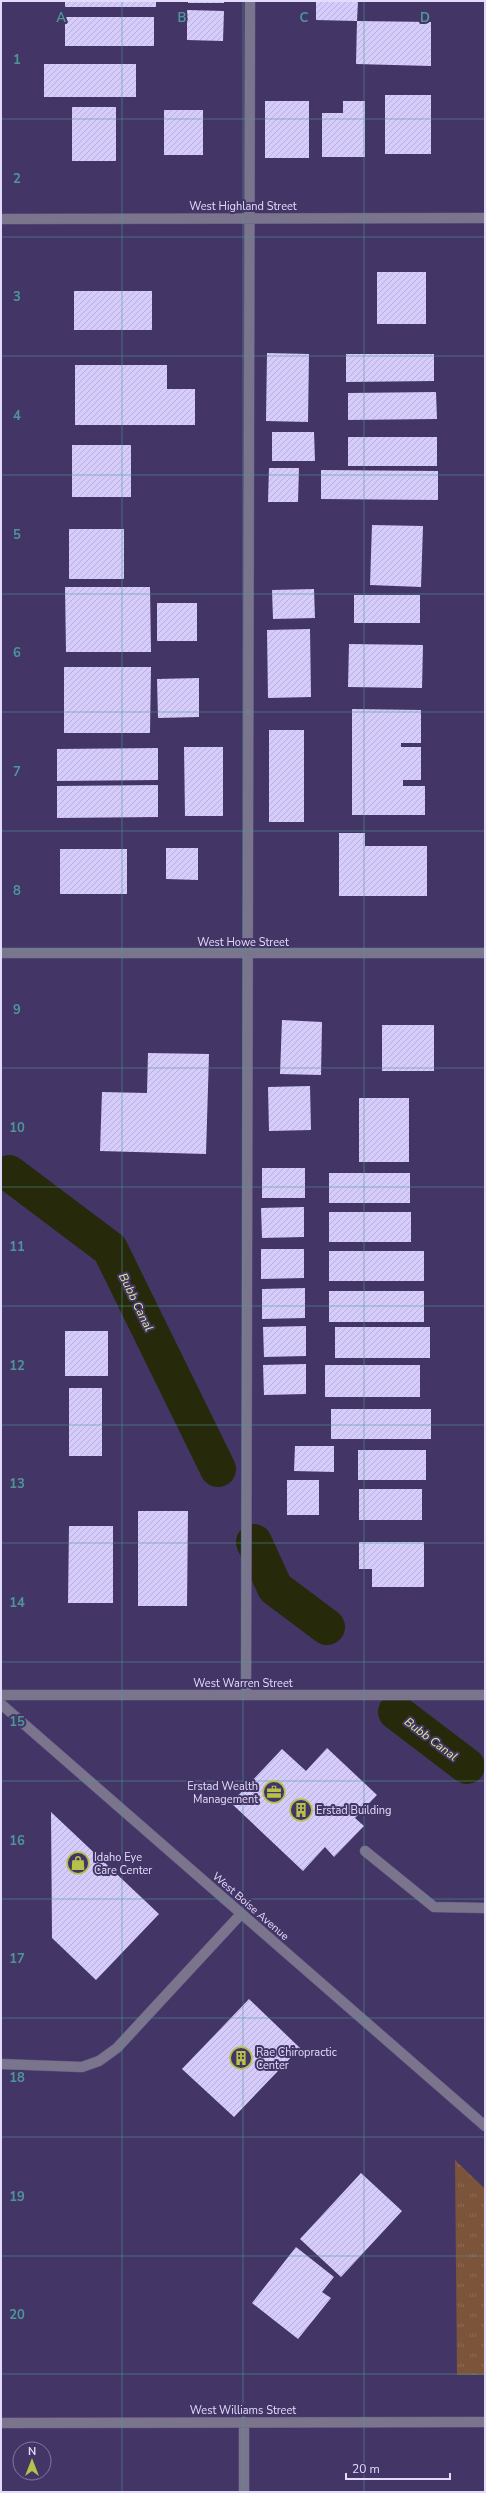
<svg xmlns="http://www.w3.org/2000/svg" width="486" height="2493" font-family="'Nunito Sans',sans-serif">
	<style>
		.grass { fill: url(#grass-tufts) }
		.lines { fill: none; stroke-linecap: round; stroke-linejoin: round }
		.canal { stroke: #262a0a; stroke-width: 36 }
		.building { fill: url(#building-hatch) }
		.minor-casing { stroke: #605481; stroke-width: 11 }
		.minor { stroke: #7a758d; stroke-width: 10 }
		.grid { fill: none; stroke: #4e9598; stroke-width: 1; stroke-opacity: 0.55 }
		.labels { text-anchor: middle; stroke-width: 4; stroke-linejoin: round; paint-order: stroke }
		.street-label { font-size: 11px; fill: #e2dcfa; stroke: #433667 }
		.poi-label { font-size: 11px; fill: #e2dcfa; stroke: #433667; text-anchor: start }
		.water-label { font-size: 12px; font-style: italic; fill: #dee991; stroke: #433667 }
		.grid-label { font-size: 13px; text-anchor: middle; font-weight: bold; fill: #4e9598; stroke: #433667; stroke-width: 4; stroke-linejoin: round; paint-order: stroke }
	</style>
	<defs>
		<pattern id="grass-tufts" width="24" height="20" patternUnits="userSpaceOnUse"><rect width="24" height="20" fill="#7b543a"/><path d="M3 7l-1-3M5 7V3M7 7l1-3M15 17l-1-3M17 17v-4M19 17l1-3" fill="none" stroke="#8d6c57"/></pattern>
		<pattern id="building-hatch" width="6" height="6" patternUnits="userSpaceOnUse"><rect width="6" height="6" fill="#d5ccfb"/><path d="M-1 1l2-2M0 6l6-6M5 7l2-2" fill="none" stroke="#b8b0d8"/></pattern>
	</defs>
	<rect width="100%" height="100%" fill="#433667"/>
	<path class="grass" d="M455,2160L485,2189V2375H457Z"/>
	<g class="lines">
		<path class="canal" d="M9,1173L110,1249L218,1469
			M254,1542L275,1588L327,1627
			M396,1712L467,1766"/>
	</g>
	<path class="building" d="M65,1H156V7H65Z
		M188,1H224V3H188Z
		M316,1H358L357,21L316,20Z
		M187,10L224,11L223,41L187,40Z
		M65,17H154V46H65Z
		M357,21L431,22V66L356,64Z
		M44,64H136V97H44Z
		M385,95H431V154H385Z
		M265,101H309V158H265Z
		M343,101H365V157H322V113H343Z
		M72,107H116V161H72Z
		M164,110H203V155H164Z
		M377,272H426V324H377Z
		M74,291H152V330H74Z
		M267,353L309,354L308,422L266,421Z
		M346,354H434V381L346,382Z
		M75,365H167V389H195V425H75Z
		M436,392L437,419L348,420V393Z
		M272,432H314L315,461H272Z
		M348,437H437V466H348Z
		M72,445H131V497H72Z
		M269,468H299L298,502H268Z
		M321,470L438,471V500L321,499Z
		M372,525L423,526L421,587L370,585Z
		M69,529H124V579H69Z
		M65,587H150L151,652H66Z
		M314,589L315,618L273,619L272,590Z
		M354,595H420V623H354Z
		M157,603H197V641H157Z
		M310,629L311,697L268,698L267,630Z
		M349,644L423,645L422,688L348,687Z
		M64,667H151L150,733H64Z
		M199,678V717L158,718L157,679Z
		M352,709L421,710V743H401V747H421V780H403V786H425V815H352Z
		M269,730H304V822H269Z
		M184,747H223V816H185Z
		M158,748V780L57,781V749Z
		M158,785V817L57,818V786Z
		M339,833H365V846H427V896H339Z
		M166,848H198V880L166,879Z
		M60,849H127V894H60Z
		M282,1020L322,1022L321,1075L280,1074Z
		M382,1025H434V1071H382Z
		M148,1053L209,1054L206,1154L100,1151L102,1092L147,1093Z
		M310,1086L311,1130L269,1131L268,1087Z
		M359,1098H409V1162H359Z
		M262,1168H305V1198H262Z
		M329,1173H410V1203H329Z
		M304,1207V1237L262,1238L261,1208Z
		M329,1212H411V1242H329Z
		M261,1249H304V1278L261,1279Z
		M329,1251H424V1281H329Z
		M305,1288V1318L262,1319V1289Z
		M329,1291H424V1322H329Z
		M306,1326V1356L264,1357L263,1327Z
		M335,1327H430V1358H335Z
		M65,1331H108V1376H65Z
		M306,1364V1394L264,1395L263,1365Z
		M325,1365H420V1397H325Z
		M69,1388H102V1456H69Z
		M331,1409H431V1439H331Z
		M295,1446H334V1472L294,1471Z
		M358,1450H426V1480H358Z
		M287,1480H319V1515H287Z
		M359,1489H422V1520H359Z
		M138,1511H188L187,1606H138Z
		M69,1526H113V1603H68Z
		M359,1542H424V1587H372V1569H359Z
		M327,1748L377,1795L355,1818L364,1826L334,1857L325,1847L303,1871L231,1803L282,1749L306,1771Z
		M51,1812L159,1914L96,1980L52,1938Z
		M249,1999L300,2048L234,2117L182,2069Z
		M361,2173L402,2211L341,2277L300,2239Z
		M296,2247L334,2277L322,2292L331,2298L298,2339L252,2303Z"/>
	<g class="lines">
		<g class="minor-casing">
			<path id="minor" d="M1,219L485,218
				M1,953H485
				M1,1695H485
				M246,1695L250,1
				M1,1704L485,2126
				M365,1851L434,1907L485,1908
				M1,2064L82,2067L99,2061L117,2048L241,1914
				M244,2422V2492
				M1,2423L485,2422"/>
		</g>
		<use href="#minor" class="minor"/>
	</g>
	<path class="grid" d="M122,1V2492M243,1V2492M364,1V2492M1,119H485M1,237H485M1,356H485M1,475H485M1,594H485M1,712H485M1,831H485M1,950H485M1,1068H485M1,1187H485M1,1306H485M1,1425H485M1,1543H485M1,1662H485M1,1781H485M1,1899H485M1,2018H485M1,2137H485M1,2256H485M1,2374H485"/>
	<defs>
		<g id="office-ring" transform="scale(1.15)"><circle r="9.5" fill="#433667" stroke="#b6c149" stroke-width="1.5"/><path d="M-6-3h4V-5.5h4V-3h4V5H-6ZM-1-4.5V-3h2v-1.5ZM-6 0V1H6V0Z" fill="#b6c149"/></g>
		<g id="building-ring" transform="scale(1.15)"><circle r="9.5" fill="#433667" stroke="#b6c149" stroke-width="1.5"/><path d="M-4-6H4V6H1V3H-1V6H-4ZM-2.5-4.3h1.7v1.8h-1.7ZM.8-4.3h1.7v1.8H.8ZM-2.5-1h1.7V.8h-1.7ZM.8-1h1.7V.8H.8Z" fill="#b6c149"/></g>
		<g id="shop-ring" transform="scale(1.15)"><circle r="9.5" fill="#433667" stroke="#b6c149" stroke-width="1.5"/><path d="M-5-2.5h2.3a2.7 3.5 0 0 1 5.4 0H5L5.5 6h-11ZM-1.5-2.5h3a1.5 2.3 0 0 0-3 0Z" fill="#b6c149"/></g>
	</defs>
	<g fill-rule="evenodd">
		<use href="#office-ring" x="274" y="1792"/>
		<use href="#building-ring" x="301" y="1810"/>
		<use href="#shop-ring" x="78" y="1863"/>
		<use href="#building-ring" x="241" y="2058"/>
	</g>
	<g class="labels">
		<g class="street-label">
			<text x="243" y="210">West Highland Street</text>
			<text x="243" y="946">West Howe Street</text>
			<text x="243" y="1687">West Warren Street</text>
			<text transform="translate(251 1906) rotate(41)" y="4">West Boise Avenue</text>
			<text x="243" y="2414">West Williams Street</text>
		</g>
		<g class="poi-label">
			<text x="258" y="1790" text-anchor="end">Erstad Wealth<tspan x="258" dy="13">Management</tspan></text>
			<text x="316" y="1814">Erstad Building</text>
			<text x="94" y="1861">Idaho Eye<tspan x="94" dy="13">Care Center</tspan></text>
			<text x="256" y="2056">Rae Chiropractic<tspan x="256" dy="13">Center</tspan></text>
		</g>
		<g class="water-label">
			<text transform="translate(136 1302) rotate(64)" y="4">Bubb Canal</text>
			<text transform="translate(431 1739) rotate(37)" y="4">Bubb Canal</text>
		</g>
	</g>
	<g class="grid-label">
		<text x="61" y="22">A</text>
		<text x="182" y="22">B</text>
		<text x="304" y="22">C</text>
		<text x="425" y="22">D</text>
		<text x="17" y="64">1</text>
		<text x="17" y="183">2</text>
		<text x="17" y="301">3</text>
		<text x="17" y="420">4</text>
		<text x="17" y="539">5</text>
		<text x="17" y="657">6</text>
		<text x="17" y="776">7</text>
		<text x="17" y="895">8</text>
		<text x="17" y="1014">9</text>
		<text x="17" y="1132">10</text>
		<text x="17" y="1251">11</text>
		<text x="17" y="1370">12</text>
		<text x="17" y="1488">13</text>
		<text x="17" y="1607">14</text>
		<text x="17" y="1726">15</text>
		<text x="17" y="1845">16</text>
		<text x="17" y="1963">17</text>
		<text x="17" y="2082">18</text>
		<text x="17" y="2201">19</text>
		<text x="17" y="2319">20</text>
	</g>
	<rect width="486" height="2493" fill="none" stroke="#e2dcfa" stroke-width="4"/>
	<g transform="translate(32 2461)"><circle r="19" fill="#433667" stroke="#8378a2"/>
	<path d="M0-3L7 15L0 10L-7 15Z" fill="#b6c149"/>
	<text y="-6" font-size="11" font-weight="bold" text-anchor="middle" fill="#e2dcfa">N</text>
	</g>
	<path d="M346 2473v6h104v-6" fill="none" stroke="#e2dcfa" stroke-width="2"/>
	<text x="352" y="2473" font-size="12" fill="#e2dcfa" stroke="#433667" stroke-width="3" paint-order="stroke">20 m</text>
</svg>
